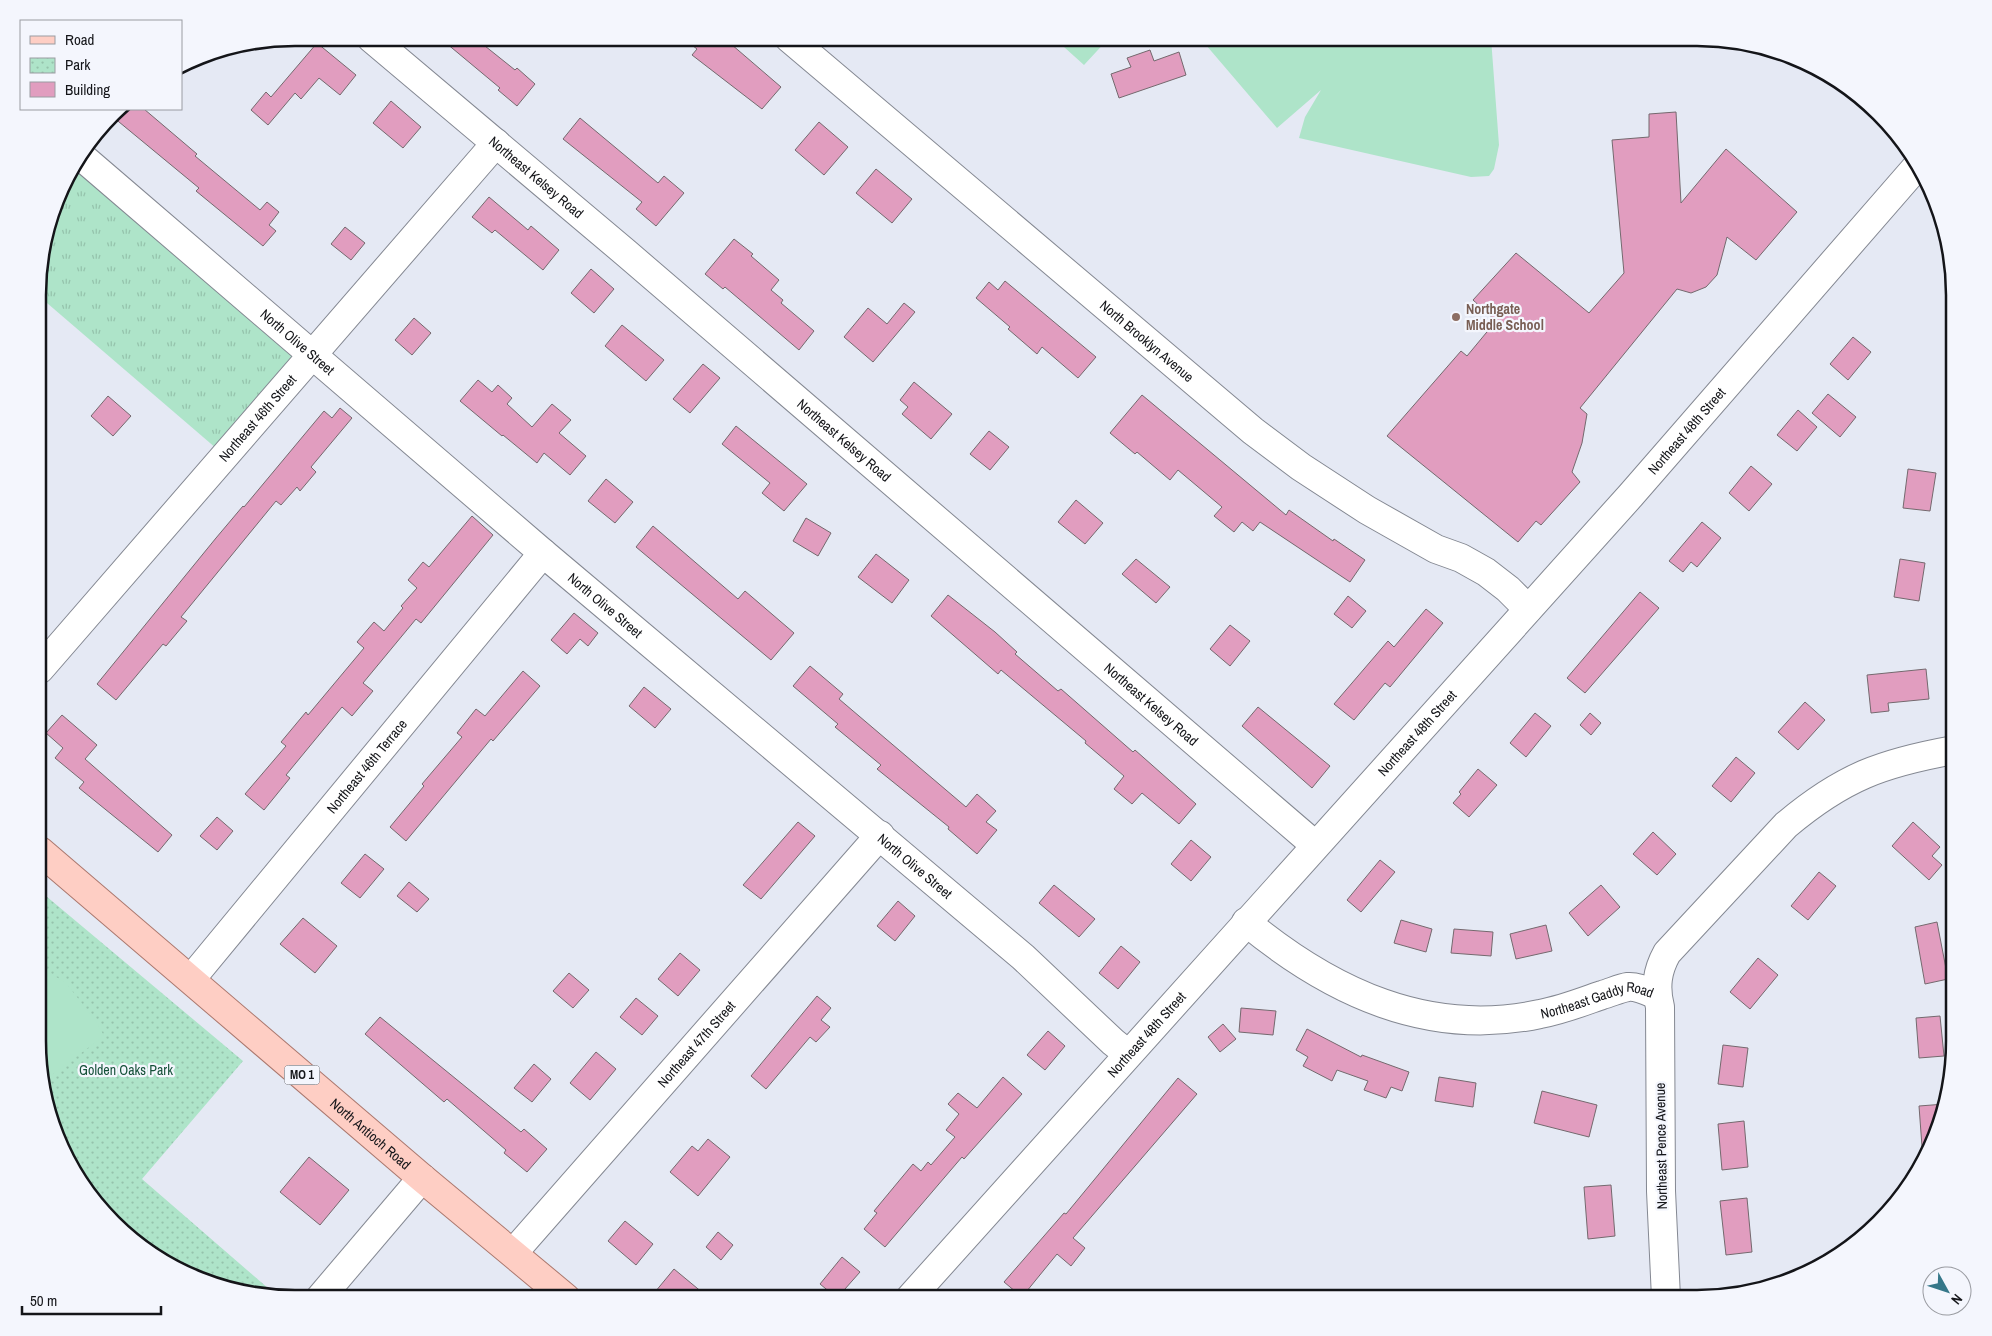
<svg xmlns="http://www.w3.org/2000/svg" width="1992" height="1336" font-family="'Archivo Narrow',sans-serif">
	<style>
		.grass { fill: url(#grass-tufts) }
		.park { fill: url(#park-dots) }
		.pitch { fill: #aee4c9 }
		.building { fill: #e19dbf; stroke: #74696e }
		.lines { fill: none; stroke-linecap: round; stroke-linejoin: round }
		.minor-casing { stroke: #848892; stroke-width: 30 }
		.major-casing { stroke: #ab786e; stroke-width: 30 }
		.minor { stroke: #fff; stroke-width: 28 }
		.major { stroke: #fecec4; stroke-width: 28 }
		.education-dot { fill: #8d6e63; stroke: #f4f6fd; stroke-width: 2 }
		.labels { text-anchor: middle; stroke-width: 4.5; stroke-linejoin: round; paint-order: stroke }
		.shield { fill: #f4f6fd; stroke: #57585d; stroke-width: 1 }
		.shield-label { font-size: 12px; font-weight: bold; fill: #141519 }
		.street-label { font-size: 14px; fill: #141519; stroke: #f4f6fd }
		.education-label { font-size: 14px; font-weight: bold; fill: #785e54; stroke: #f4f6fd; text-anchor: start }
		.park-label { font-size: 14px; fill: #155139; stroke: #f4f6fd }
		.rim { fill: none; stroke: #141519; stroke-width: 2.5 }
	</style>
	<defs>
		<pattern id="grass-tufts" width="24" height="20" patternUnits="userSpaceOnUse" patternTransform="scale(1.25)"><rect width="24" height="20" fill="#aee4c9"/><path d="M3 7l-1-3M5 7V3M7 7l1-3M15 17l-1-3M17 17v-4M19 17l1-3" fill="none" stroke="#95c3ac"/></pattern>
		<pattern id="park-dots" width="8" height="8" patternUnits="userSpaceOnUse" patternTransform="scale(1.25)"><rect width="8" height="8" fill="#aee4c9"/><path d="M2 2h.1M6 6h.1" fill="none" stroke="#95c3ac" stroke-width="1.8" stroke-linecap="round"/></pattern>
	</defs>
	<rect width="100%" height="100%" fill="#e5e9f4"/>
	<path class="grass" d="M76,167L298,353L217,449L40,297V262L64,182Z"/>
	<path class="park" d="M40,891L243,1061L142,1179L277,1296L212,1285L152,1255L102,1211L72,1170L40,1074Z"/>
	<path class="pitch" d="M1054,38H1109L1084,65Z
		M1200,38H1491L1499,145L1494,169L1489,176L1471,177L1299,138L1305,117L1321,90L1277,128Z
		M40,968L65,982L96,1021L104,1036L42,1082L40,1074Z"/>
	<path class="building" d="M440,38H475L515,70L517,68L535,84L517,106L498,90L500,88Z
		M683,38H724L781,87L762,109L692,55L697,49Z
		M317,43L356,75L340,95L319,78L301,99L295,93L268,125L251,110L266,92L271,97Z
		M1150,50L1154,61L1179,52L1186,75L1119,98L1111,74L1131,67L1127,58Z
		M391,101L421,127L403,148L373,123Z
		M119,109H144L197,154L195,156L260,210L267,202L279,212L269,225L276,231L263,246L196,191L199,188L113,117Z
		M1676,112L1681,203L1726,149L1797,212L1756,260L1727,237L1717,275L1706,287L1691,293L1677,289L1580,408L1587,414L1582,443L1572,472L1580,482L1541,525L1536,521L1518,542L1387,436L1461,351L1467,356L1496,321L1473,300L1516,253L1589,313L1624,273L1612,140L1649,137V114Z
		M580,118L658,183L664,176L684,193L656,226L636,209L642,202L563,139Z
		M819,122L848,147L824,175L795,150Z
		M876,169L912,199L892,223L856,193Z
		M489,197L528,230L531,226L559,250L543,270L495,230L492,233L472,217Z
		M345,227L365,243L351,260L331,244Z
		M734,239L753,254L751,256L779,280L771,290L783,300L781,303L814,331L799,350L725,287L723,289L705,274Z
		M591,269L614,289L594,313L571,293Z
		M1005,281L1096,357L1078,378L1042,347L1037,354L1008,329L1010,327L976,298L989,282L998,290Z
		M904,303L915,312L873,362L844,337L868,308L887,324Z
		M414,318L431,333L412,355L395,340Z
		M622,325L664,360L646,381L605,346Z
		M1853,337L1871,352L1848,380L1830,364Z
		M703,364L720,378L690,413L673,399Z
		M478,380L492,392L498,385L512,398L507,404L532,427L552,404L571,420L559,433L586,456L570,475L544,453L537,463L503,435L502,436L460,401Z
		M914,382L952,414L931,439L902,414L908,407L900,400Z
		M1828,394L1856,417L1840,437L1812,413Z
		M1142,395L1286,515L1289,510L1333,541L1334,539L1365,560L1350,582L1260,522L1253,531L1242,522L1234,532L1214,516L1222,507L1178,470L1170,480L1137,452L1135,454L1110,433Z
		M108,396L131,416L113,436L91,416Z
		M340,408L352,418L311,467L316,472L300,491L297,487L281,505L276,501L181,617L187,621L166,646L163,644L116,700L97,684L216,538L243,506L244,507L324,411L332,418Z
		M1798,410L1817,427L1797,451L1777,435Z
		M736,426L807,484L784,511L762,493L770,483L722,444Z
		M989,431L1009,447L990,470L970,454Z
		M1751,466L1772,484L1749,511L1729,493Z
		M1908,469L1936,473L1930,511L1903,508Z
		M606,479L633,502L615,523L588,501Z
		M1076,500L1103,523L1085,544L1058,522Z
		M472,516L493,535L421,623L416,619L363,683L373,691L352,716L342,707L286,775L290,778L264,810L245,794L286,746L281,742L306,712L308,715L364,648L357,642L374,622L384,631L403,608L401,606L417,588L408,580L423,562L429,567Z
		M806,518L831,533L818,556L793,541Z
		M1702,522L1721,538L1697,567L1691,562L1683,572L1669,561Z
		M653,526L738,599L745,591L794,633L771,660L636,547Z
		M876,554L909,580L892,603L858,577Z
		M1136,559L1170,587L1156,603L1122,574Z
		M1900,559L1925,563L1919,601L1894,597Z
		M1640,592L1659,608L1585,693L1567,678Z
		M948,595L995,632L1017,652L1015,654L1058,691L1061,689L1133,752L1135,750L1196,804L1179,824L1142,793L1132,804L1114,789L1124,776L1085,743L1086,741L1001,670L998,674L931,616Z
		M1348,596L1366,611L1352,628L1334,614Z
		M1426,609L1443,623L1390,687L1385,683L1354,720L1334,704L1388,641L1394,647Z
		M574,613L598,633L588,646L580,639L567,654L551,640Z
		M1230,625L1250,641L1230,666L1210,649Z
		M810,666L843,694L839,699L966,807L977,794L996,811L986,822L997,830L977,854L948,829L949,827L877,769L881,765L835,727L838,724L793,686Z
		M1926,669L1929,699L1888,703L1889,711L1871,713L1867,675Z
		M523,671L540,686L493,741L491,739L406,841L390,827L424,786L422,784L462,737L457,733L476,709L485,716Z
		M644,687L671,709L655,728L629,706Z
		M1805,702L1825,720L1798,750L1778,732Z
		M1258,707L1330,766L1312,788L1242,726Z
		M1535,713L1551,726L1526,757L1510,743Z
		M1590,713L1601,723L1591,735L1580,725Z
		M62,715L97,745L85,759L172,835L158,852L79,788L84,782L55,758L63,748L46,733Z
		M1736,757L1755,773L1731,802L1712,786Z
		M1478,769L1497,785L1469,817L1453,803L1461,794L1459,792Z
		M217,817L233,831L217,850L200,836Z
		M798,822L815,836L761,899L743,885Z
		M1913,822L1940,847L1932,856L1942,865L1929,880L1892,846Z
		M1653,832L1676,854L1657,875L1633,854Z
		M1191,840L1211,857L1191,881L1171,864Z
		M365,854L384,869L360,898L341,883Z
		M1380,860L1395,872L1361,912L1347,900Z
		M1819,872L1836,886L1808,920L1791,906Z
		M409,882L429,899L417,912L397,896Z
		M1054,885L1095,919L1079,937L1039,903Z
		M1601,885L1620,907L1588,936L1569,913Z
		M898,901L915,916L895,941L877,926Z
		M303,918L337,946L315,973L280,944Z
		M1401,920L1432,929L1426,952L1394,943Z
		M1937,922L1948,979L1925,984L1915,927Z
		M1546,925L1552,951L1516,959L1510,934Z
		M1454,929L1493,932L1491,956L1451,953Z
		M1121,946L1140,962L1118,989L1099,973Z
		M680,953L700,970L678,996L658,979Z
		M1758,958L1778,975L1750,1009L1730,992Z
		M569,973L589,990L573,1008L553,991Z
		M817,996L831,1008L821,1020L830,1027L816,1042L810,1037L766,1089L751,1076Z
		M636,998L658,1016L642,1035L620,1017Z
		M1241,1008L1276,1011L1273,1035L1239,1032Z
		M1940,1016L1944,1056L1919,1058L1916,1018Z
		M380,1017L521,1132L524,1129L547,1149L527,1172L504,1153L506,1150L447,1099L444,1102L365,1034Z
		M1223,1024L1236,1039L1220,1052L1208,1037Z
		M1307,1029L1361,1057L1362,1055L1409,1072L1402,1091L1391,1087L1386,1098L1364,1090L1368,1081L1337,1070L1332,1081L1303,1066L1308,1057L1296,1050Z
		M1048,1031L1065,1046L1045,1070L1027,1055Z
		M1723,1045L1748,1048L1743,1087L1718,1084Z
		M596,1052L616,1069L590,1100L570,1083Z
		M534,1064L551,1079L532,1102L514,1088Z
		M1003,1077L1022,1094L964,1159L962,1157L885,1247L864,1229L877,1213L874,1211L913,1164L921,1171L928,1162L931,1165L955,1137L946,1130L959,1114L948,1104L958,1093L977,1108Z
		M1439,1077L1476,1083L1473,1107L1435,1101Z
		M1178,1078L1197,1094L1073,1238L1085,1248L1071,1266L1057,1254L1022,1297L1004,1282L1064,1213L1066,1214Z
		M1542,1091L1597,1105L1589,1137L1534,1123Z
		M1945,1104L1941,1124L1923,1160L1919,1106Z
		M1744,1121L1748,1167L1722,1170L1718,1124Z
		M708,1139L730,1157L698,1196L670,1172L692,1146L698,1151Z
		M309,1157L349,1190L320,1225L280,1192Z
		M1611,1185L1615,1236L1588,1239L1584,1187Z
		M1747,1198L1752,1252L1726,1255L1720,1201Z
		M625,1221L653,1244L636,1265L608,1241Z
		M718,1232L733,1245L721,1260L706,1247Z
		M842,1257L860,1272L837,1298L820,1284Z
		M674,1269L709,1298H663L655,1292Z"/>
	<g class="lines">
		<g class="minor-casing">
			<g id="minor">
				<path id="s1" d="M371,38L626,253L1315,845"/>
				<path id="s2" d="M789,38L1253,431L1301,467L1367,510L1436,549L1461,558L1486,572L1508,589L1528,609"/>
				<path id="s3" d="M82,157L543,553L1023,957L1113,1042L1128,1054"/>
				<path id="s4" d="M40,669L496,143"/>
				<path id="s5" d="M1246,922C1331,992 1428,1038 1540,1014C1562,1010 1582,1002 1602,995C1610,993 1620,988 1628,987C1636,986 1649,992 1657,995"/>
				<path id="s6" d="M191,979L543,553"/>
				<path id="s7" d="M513,1253L880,835"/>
				<path d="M320,1298L422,1178"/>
				<path id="s8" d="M910,1298L1631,495L1919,164"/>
				<path d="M1666,1298L1661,1191L1660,1007C1655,987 1657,971 1667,953L1786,825C1843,777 1882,763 1954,750"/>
			</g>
		</g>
		<g class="major-casing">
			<g id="major">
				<path id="s9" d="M40,851L422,1178L566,1298"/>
			</g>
		</g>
		<use href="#minor" class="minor"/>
		<use href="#major" class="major"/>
	</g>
	<circle class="education-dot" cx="1456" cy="317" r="5"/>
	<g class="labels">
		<rect class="shield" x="284.5" y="1065.5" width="35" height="19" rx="4"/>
		<g class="shield-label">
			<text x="302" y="1079">MO 1</text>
		</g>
		<g class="street-label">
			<text dy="5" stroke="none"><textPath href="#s1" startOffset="216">Northeast Kelsey Road</textPath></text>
			<text dy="5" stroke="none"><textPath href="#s2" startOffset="469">North Brooklyn Avenue</textPath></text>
			<text dy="5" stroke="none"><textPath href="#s3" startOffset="284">North Olive Street</textPath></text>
			<text dy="5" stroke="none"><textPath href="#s4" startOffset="332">Northeast 46th Street</textPath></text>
			<text dy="5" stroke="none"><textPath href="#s8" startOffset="1164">Northeast 48th Street</textPath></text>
			<text dy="5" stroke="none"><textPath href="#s1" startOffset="621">Northeast Kelsey Road</textPath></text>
			<text dy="5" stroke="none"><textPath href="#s3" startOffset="689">North Olive Street</textPath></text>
			<text dy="5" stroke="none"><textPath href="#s1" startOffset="1026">Northeast Kelsey Road</textPath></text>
			<text dy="5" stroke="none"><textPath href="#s8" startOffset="759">Northeast 48th Street</textPath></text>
			<text dy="5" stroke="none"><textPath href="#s6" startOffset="276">Northeast 46th Terrace</textPath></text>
			<text dy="5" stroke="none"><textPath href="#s3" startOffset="1094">North Olive Street</textPath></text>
			<text dy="5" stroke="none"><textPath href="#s5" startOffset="379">Northeast Gaddy Road</textPath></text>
			<text dy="5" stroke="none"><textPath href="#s8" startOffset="354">Northeast 48th Street</textPath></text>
			<text dy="5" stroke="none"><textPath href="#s7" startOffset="278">Northeast 47th Street</textPath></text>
			<text dy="5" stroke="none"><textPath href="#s9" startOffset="435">North Antioch Road</textPath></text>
			<text transform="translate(1661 1146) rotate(-91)" y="5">Northeast Pence Avenue</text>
		</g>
		<g class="education-label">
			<text x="1466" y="314">Northgate<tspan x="1466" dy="16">Middle School</tspan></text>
		</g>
		<g class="park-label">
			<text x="126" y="1075">Golden Oaks Park</text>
		</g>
	</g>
	<path d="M0 0H1992V1336H0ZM295 46H1697A249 249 0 0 1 1946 295V1041A249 249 0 0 1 1697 1290H295A249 249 0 0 1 46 1041V295A249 249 0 0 1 295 46Z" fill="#f4f6fd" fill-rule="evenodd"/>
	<path class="rim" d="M295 46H1697A249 249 0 0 1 1946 295V1041A249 249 0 0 1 1697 1290H295A249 249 0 0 1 46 1041V295A249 249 0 0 1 295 46Z"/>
	<rect x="20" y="20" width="162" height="90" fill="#f4f6fd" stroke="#9a9ca2"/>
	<rect x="30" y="36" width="25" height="8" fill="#fecec4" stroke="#9a9ca2"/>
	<text x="65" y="45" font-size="15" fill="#141519">Road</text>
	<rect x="30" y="58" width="25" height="15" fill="url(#park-dots)" stroke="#9a9ca2"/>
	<text x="65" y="70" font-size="15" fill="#141519">Park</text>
	<rect x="30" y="82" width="25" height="15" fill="#e19dbf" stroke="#9a9ca2"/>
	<text x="65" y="95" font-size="15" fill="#141519">Building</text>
	<g transform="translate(1947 1291) rotate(130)"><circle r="24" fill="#f4f6fd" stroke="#9a9ca2"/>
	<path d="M0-4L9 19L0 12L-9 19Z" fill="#357789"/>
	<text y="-8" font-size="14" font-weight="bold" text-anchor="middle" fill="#141519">N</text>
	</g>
	<path d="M22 1306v8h139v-8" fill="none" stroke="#141519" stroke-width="2.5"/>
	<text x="30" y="1306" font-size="15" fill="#141519" stroke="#f4f6fd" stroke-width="4" paint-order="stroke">50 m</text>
</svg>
